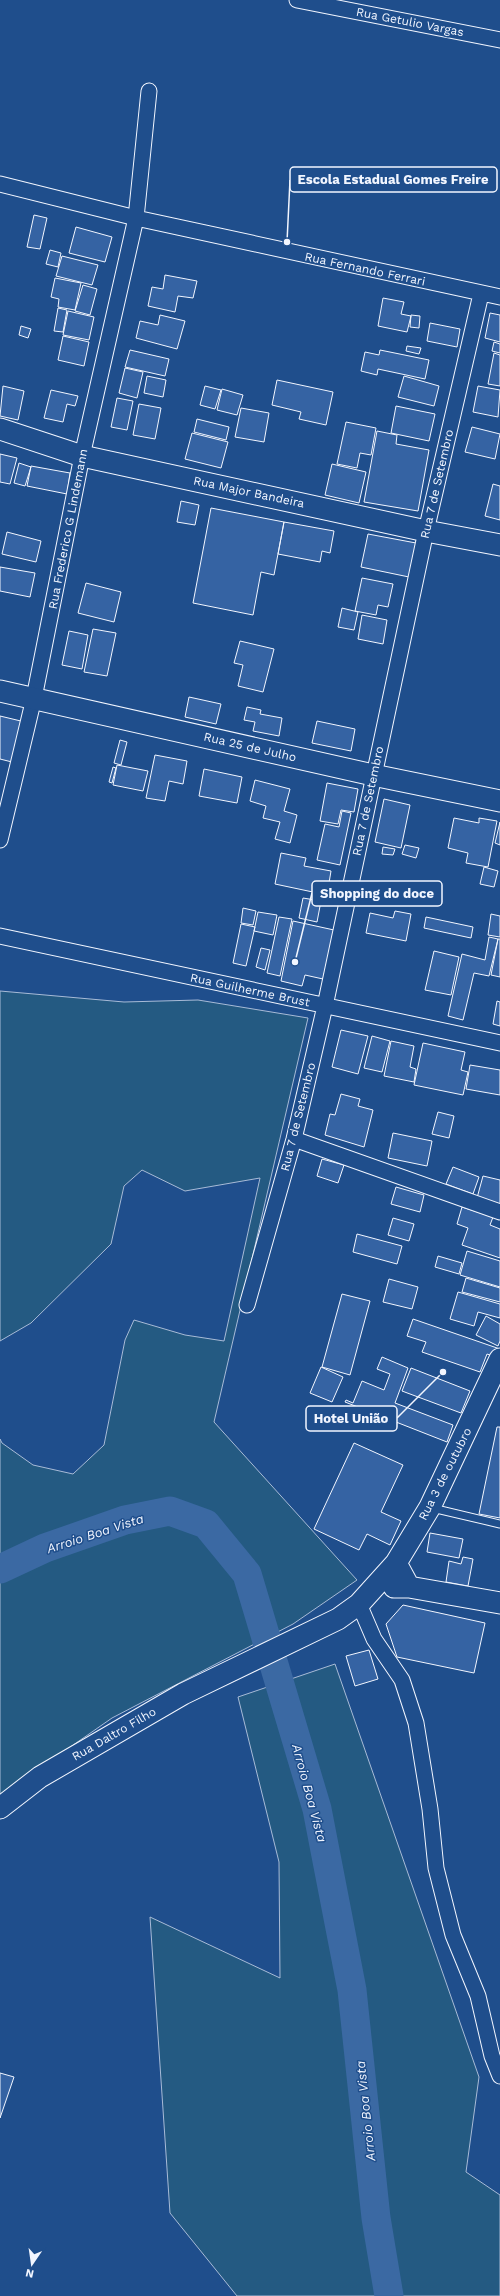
<svg xmlns="http://www.w3.org/2000/svg" width="500" height="2296" font-family="'Work Sans',sans-serif">
	<style>
		.green { fill: #245a82; stroke: #a8bbd7 }
		.lines { fill: none; stroke-linecap: round; stroke-linejoin: round }
		.river { stroke: #3b69a3; stroke-width: 29 }
		.building { fill: #3563a3; stroke: #f2f6ff }
		.lane-casing { stroke: #f2f6ff; stroke-width: 9 }
		.street-casing { stroke: #f2f6ff; stroke-width: 17 }
		.secondary-casing { stroke: #f2f6ff; stroke-width: 23 }
		.lane { stroke: #1f4e8c; stroke-width: 7 }
		.street { stroke: #1f4e8c; stroke-width: 15 }
		.secondary { stroke: #1f4e8c; stroke-width: 21 }
		.labels { text-anchor: middle; stroke-width: 3; stroke-linejoin: round; paint-order: stroke }
		.street-label { font-size: 12px; fill: #f2f6ff; stroke: #1f4e8c }
		.water-label { font-size: 13px; font-style: italic; fill: #f2f6ff; stroke: #1f4e8c }
		.leader { fill: none; stroke: #f2f6ff; stroke-width: 1.5 }
		.callout-dot { fill: #f2f6ff; stroke: #1f4e8c; stroke-width: 1.5 }
		.callout { fill: #1f4e8c; stroke: #f2f6ff; stroke-width: 1.5 }
		.callout-label { font-size: 13px; text-anchor: middle; font-weight: bold; fill: #f2f6ff }
	</style>
	<rect width="100%" height="100%" fill="#1f4e8c"/>
	<path class="green" d="M0,991L124,1002L198,1000L308,1018L214,1422L357,1580L293,1624L112,1718L0,1796V1439L2,1443L33,1465L73,1474L104,1445L125,1340L134,1320L185,1335L224,1341L260,1178L185,1191L142,1170L124,1186L111,1244L31,1323L0,1341Z
		M335,1664L479,2077L466,2172L500,2195V2296H237L170,2213L150,1917L280,1978L279,1862L238,1697Z"/>
	<g class="lines">
		<path class="river" d="M0,1569L45,1548L125,1520L170,1511L206,1524L247,1574L317,1809L352,1990L376,2218L389,2296"/>
	</g>
	<path class="building" d="M34,215L47,218L40,249L27,247Z
		M76,227L112,237L105,262L69,253Z
		M50,250L61,253L58,267L46,264Z
		M62,256L98,265L92,285L56,276Z
		M165,275L197,281L193,298L178,296L175,312L148,306L152,287L163,289Z
		M55,278L81,283L75,310L58,307L59,299L51,297Z
		M83,285L97,289L90,315L75,311Z
		M383,298L404,302L401,314L411,316L407,332L378,326Z
		M58,308L67,310L63,332L54,331Z
		M68,311L94,317L89,340L63,335Z
		M490,313L500,315V342L485,338Z
		M160,315L185,321L177,349L136,338L140,321L158,325Z
		M411,315L420,316L419,328L410,327Z
		M430,323L460,329L457,347L427,341Z
		M21,326L31,329L28,338L19,335Z
		M63,336L89,342L84,366L58,360Z
		M494,342L500,344V353L492,351Z
		M407,346L421,348L419,354L406,351Z
		M130,350L169,359L165,376L125,367Z
		M380,350L429,360L425,379L378,369L377,375L361,371L365,352L379,355Z
		M494,353L500,355V386L488,384Z
		M125,368L143,372L137,398L119,393Z
		M147,376L166,380L163,397L144,393Z
		M404,376L439,386L434,406L398,397Z
		M277,380L333,392L326,425L299,419L301,412L272,405Z
		M3,386L24,391L18,420L0,416Z
		M205,386L221,390L215,409L200,405Z
		M478,386L500,390L498,417L473,412Z
		M222,389L243,395L237,415L217,410Z
		M51,390L78,396L75,406L67,404L63,422L44,418Z
		M117,398L133,401L127,430L111,427Z
		M139,404L161,408L155,439L133,435Z
		M396,406L435,414L429,441L391,433Z
		M241,408L269,413L264,442L235,437Z
		M197,419L229,427L226,440L194,432Z
		M346,422L376,428L371,455L360,453L357,468L337,464Z
		M472,427L500,434L495,459L465,452Z
		M377,431L397,435L396,444L429,450L418,511L364,502Z
		M192,433L228,442L221,468L185,459Z
		M0,454L17,458L10,484L0,482Z
		M19,463L31,467L25,486L14,483Z
		M332,464L366,472L359,503L325,495Z
		M31,466L70,473L67,494L27,486Z
		M493,484L500,486V520L485,516Z
		M181,501L199,505L195,525L177,522Z
		M211,508L284,522L274,575L261,572L253,615L193,603Z
		M284,522L334,531L330,553L322,551L320,562L278,554Z
		M7,532L41,541L36,562L2,554Z
		M368,534L416,543L409,577L361,567Z
		M0,567L35,573L30,597L0,591Z
		M362,578L393,584L388,607L378,605L376,615L355,611Z
		M86,583L121,592L114,622L78,613Z
		M342,608L358,612L354,630L338,627Z
		M362,615L387,620L383,644L358,639Z
		M93,629L116,633L107,676L84,672Z
		M69,631L88,635L82,669L62,665Z
		M240,641L274,649L263,692L238,686L243,665L234,663Z
		M189,697L221,704L216,724L185,717Z
		M247,707L261,710L260,714L282,718L279,736L253,731L255,722L244,720Z
		M0,716L25,722L16,763L0,759Z
		M317,721L355,729L351,751L312,743Z
		M120,740L127,742L121,765L114,763Z
		M155,755L187,761L183,784L169,781L165,801L146,798Z
		M117,765L148,771L143,791L113,785Z
		M113,767L116,768L112,783L109,782Z
		M204,769L242,777L237,803L199,796Z
		M255,780L290,789L284,811L297,815L290,843L275,839L280,822L263,818L266,806L250,801Z
		M327,783L358,789L354,812L341,810L338,824L320,821Z
		M384,799L410,805L401,848L375,842Z
		M342,811L351,813L340,865L317,860L325,824L339,827Z
		M454,818L479,823V818L497,821L488,867L466,863L468,853L448,848Z
		M500,822V845L495,843Z
		M405,845L419,848L416,858L402,854Z
		M383,847L395,849L393,855L382,854Z
		M281,853L306,858L304,866L331,871L327,895L275,884Z
		M484,867L498,871L494,887L480,884Z
		M303,898L321,901L317,922L299,918Z
		M243,908L256,911L253,925L241,923Z
		M395,911L411,914L406,941L366,933L370,913L393,918Z
		M258,912L277,915L273,935L254,931Z
		M491,914L500,916V937L488,935Z
		M279,917L292,919L280,976L267,973Z
		M426,917L473,927L471,938L424,928Z
		M293,921L334,930L323,979L305,975L302,986L281,981Z
		M241,924L255,927L246,966L233,963Z
		M489,937L498,939L489,976L474,973L463,1020L448,1016L462,954L485,960Z
		M498,939H500V977L491,975Z
		M261,948L270,950L265,970L256,967Z
		M434,951L459,957L451,995L425,990Z
		M497,1001L500,1002V1026L493,1024Z
		M341,1030L368,1036L358,1074L332,1067Z
		M372,1036L390,1041L382,1072L364,1068Z
		M391,1041L414,1046L410,1067L416,1069L414,1082L384,1076Z
		M423,1043L465,1052L461,1070L468,1072L463,1095L414,1085Z
		M470,1065L500,1070V1095L466,1089Z
		M341,1094L360,1099L358,1106L373,1110L364,1147L325,1135L330,1114L335,1115Z
		M438,1112L454,1116L449,1138L432,1134Z
		M393,1133L432,1141L427,1166L388,1158Z
		M322,1159L344,1165L338,1183L317,1176Z
		M453,1167L479,1177L473,1194L446,1184Z
		M483,1176L500,1180V1204L477,1198Z
		M396,1187L424,1195L420,1212L391,1204Z
		M462,1207L493,1217L490,1225L500,1229V1258L462,1245L468,1228L457,1224Z
		M393,1218L414,1224L409,1241L388,1235Z
		M357,1234L402,1246L397,1264L353,1252Z
		M467,1251L500,1261V1287L460,1275Z
		M438,1256L462,1263L459,1274L435,1267Z
		M466,1278L500,1288V1302L462,1292Z
		M389,1279L418,1287L412,1309L383,1302Z
		M458,1292L500,1304V1318L478,1312L474,1326L450,1319Z
		M342,1294L370,1301L350,1375L322,1367Z
		M486,1316L500,1324V1341L498,1346L476,1335Z
		M413,1319L500,1349L498,1358L487,1354L480,1372L422,1352L426,1342L407,1336Z
		M382,1357L408,1368L395,1403L453,1425L447,1442L345,1402L346,1400L353,1403L362,1381L384,1390L390,1374L377,1369Z
		M321,1367L343,1377L332,1402L310,1393Z
		M411,1368L470,1391L461,1413L402,1391Z
		M497,1427H500V1518L479,1514Z
		M354,1443L403,1465L381,1512L401,1521L390,1545L367,1534L359,1550L314,1529Z
		M430,1533L463,1539L459,1558L427,1552Z
		M463,1557L473,1559L468,1586L446,1582L449,1561L461,1564Z
		M403,1605L485,1623L474,1673L397,1657L386,1624Z
		M369,1650L378,1679L355,1686L346,1656Z
		M0,2073L14,2077L0,2118Z"/>
	<g class="lines">
		<g class="lane-casing">
			<path id="lane" d="M432,1508L500,1524"/>
		</g>
		<g class="street-casing">
			<path id="street" d="M297,0L500,40
				M0,184L136,218L149,91
				M0,840L34,698L82,456L136,218L500,297
				M0,936L500,1043
				M294,1139L500,1212
				M247,1305L294,1139L325,1006L426,531L481,294
				M359,1604L374,1639L402,1680L416,1723L430,1809L436,1868L453,1935L478,1996L492,2056L500,2076"/>
		</g>
		<g class="secondary-casing">
			<path id="secondary" d="M0,429L82,456L426,531L500,545
				M0,691L373,775L500,801
				M394,1587H409L500,1603
				M409,1587L396,1563L430,1507L500,1359
				M0,1808L40,1777L183,1694L338,1619L359,1604L396,1563"/>
		</g>
		<use href="#lane" class="lane"/>
		<use href="#street" class="street"/>
		<use href="#secondary" class="secondary"/>
	</g>
	<g class="labels">
		<g class="street-label">
			<text transform="translate(410 22) rotate(11)" y="4">Rua Getulio Vargas</text>
			<text transform="translate(365 269) rotate(12)" y="4">Rua Fernando Ferrari</text>
			<text transform="translate(437 484) rotate(-77)" y="4">Rua 7 de Setembro</text>
			<text transform="translate(249 492) rotate(12)" y="4">Rua Major Bandeira</text>
			<text transform="translate(68 529) rotate(-79)" y="4">Rua Frederico G Lindemann</text>
			<text transform="translate(250 747) rotate(13)" y="4">Rua 25 de Julho</text>
			<text transform="translate(368 801) rotate(-78)" y="4">Rua 7 de Setembro</text>
			<text transform="translate(250 990) rotate(12)" y="4">Rua Guilherme Brust</text>
			<text transform="translate(298 1117) rotate(-76)" y="4">Rua 7 de Setembro</text>
			<text transform="translate(445 1474) rotate(-63)" y="4">Rua 3 de outubro</text>
			<text transform="translate(114 1734) rotate(-30)" y="4">Rua Daltro Filho</text>
		</g>
		<g class="water-label">
			<text transform="translate(95 1533) rotate(-18)" y="5">Arroio Boa Vista</text>
			<text transform="translate(310 1793) rotate(75)" y="5">Arroio Boa Vista</text>
			<text transform="translate(365 2111) rotate(-96)" y="5">Arroio Boa Vista</text>
		</g>
	</g>
	<path class="leader" d="M287 242L290 180M295 962L312 893M443 1372L397 1418"/>
	<g class="callout-dot">
		<circle cx="287" cy="242" r="4"/>
		<circle cx="295" cy="962" r="4"/>
		<circle cx="443" cy="1372" r="4"/>
	</g>
	<g class="callout">
		<rect x="290" y="167" width="207" height="25" rx="4"/>
		<rect x="312" y="881" width="130" height="25" rx="4"/>
		<rect x="306" y="1406" width="91" height="25" rx="4"/>
	</g>
	<g class="callout-label">
		<text x="393" y="184">Escola Estadual Gomes Freire</text>
		<text x="377" y="898">Shopping do doce</text>
		<text x="351" y="1423">Hotel União</text>
	</g>
	<g transform="translate(32 2264) rotate(193)" stroke="#1f4e8c" stroke-width="3" paint-order="stroke">
	<path d="M0-3L7 15L0 10L-7 15Z" fill="#f2f6ff"/>
	<text y="-6" font-size="11" font-weight="bold" text-anchor="middle" fill="#f2f6ff">N</text>
	</g>
</svg>
